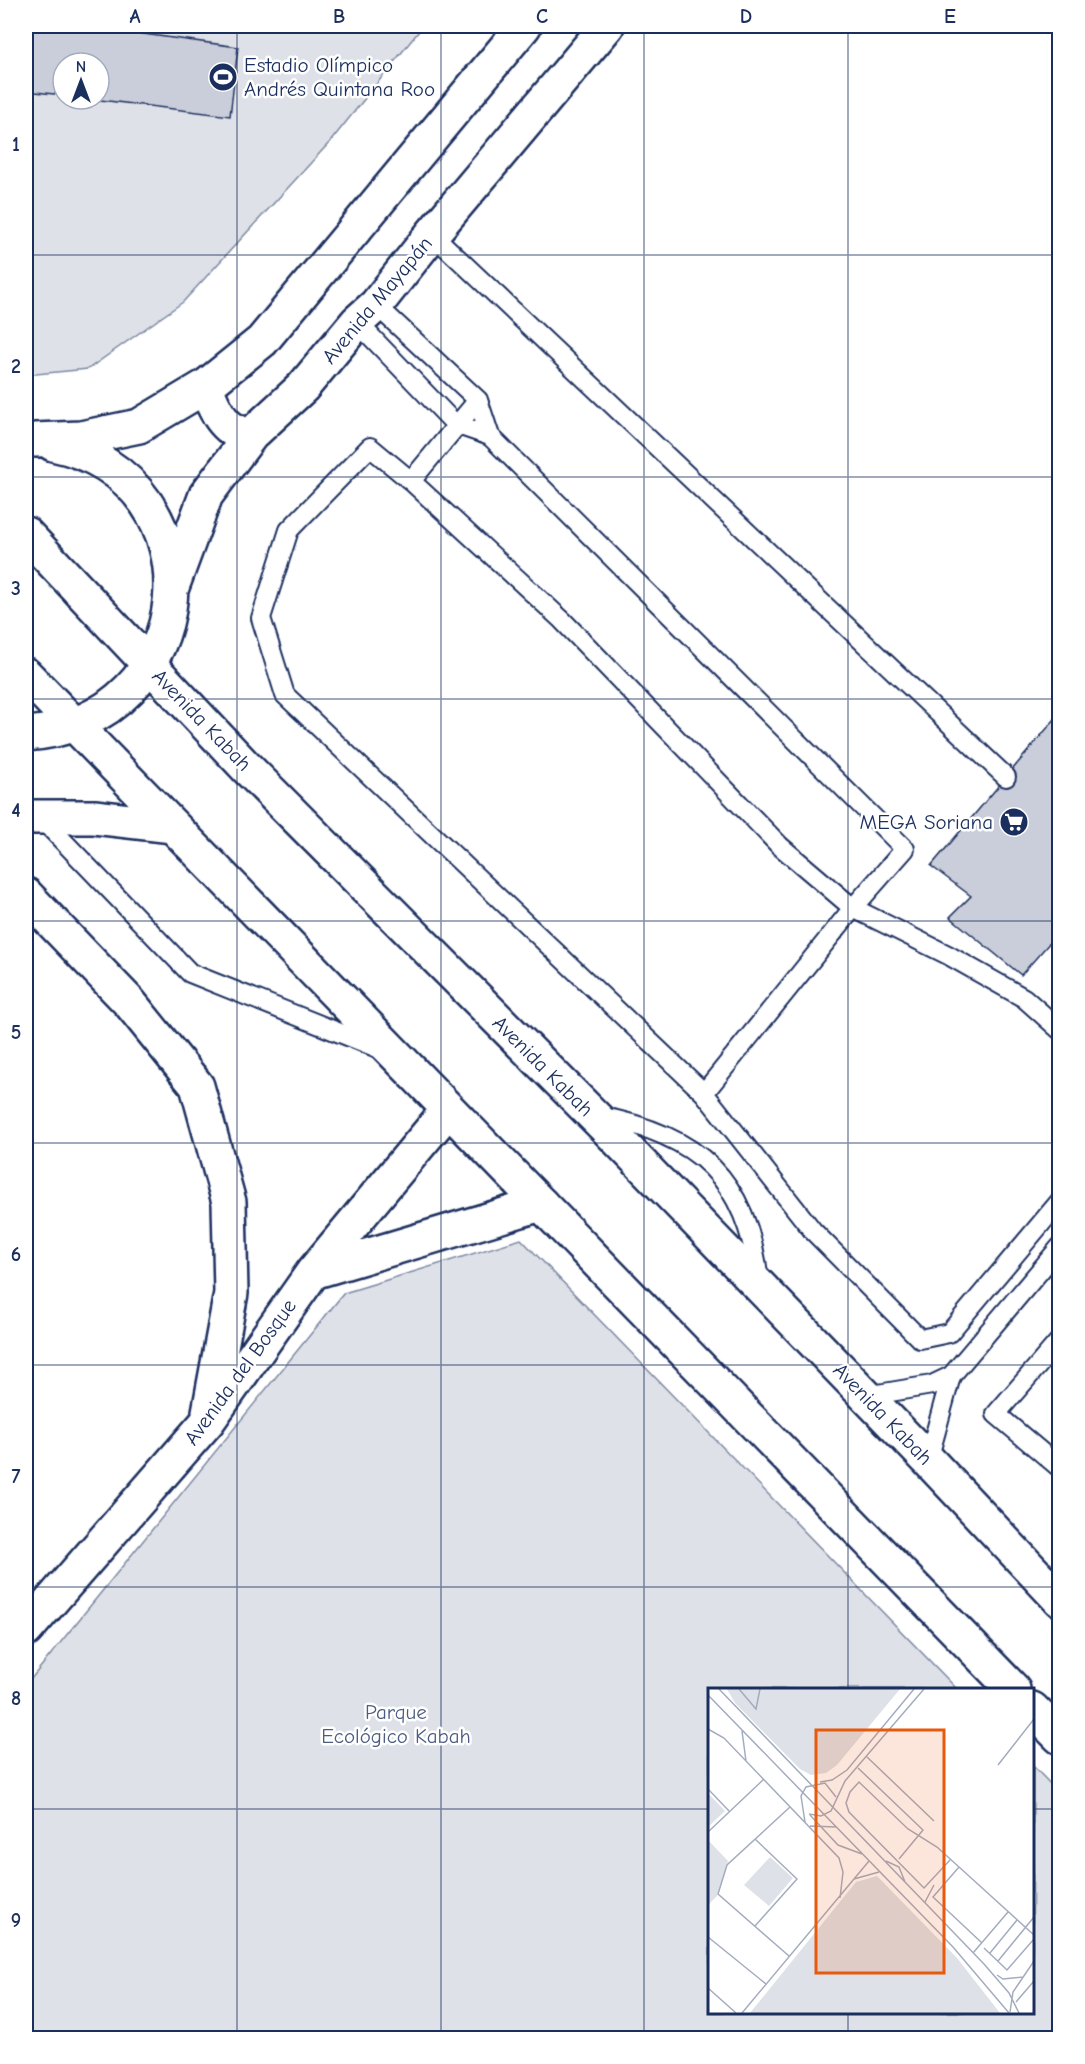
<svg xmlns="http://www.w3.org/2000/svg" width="1085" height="2064" font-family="'Comic Neue',sans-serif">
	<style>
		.green { fill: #dee1e7; stroke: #7c88a2; stroke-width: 1.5; fill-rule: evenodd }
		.building { fill: #caceda; stroke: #1b2f5e; stroke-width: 1.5 }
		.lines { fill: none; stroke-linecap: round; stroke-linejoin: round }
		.service-casing { stroke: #1b2f5e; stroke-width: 22 }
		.minor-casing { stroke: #1b2f5e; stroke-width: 38 }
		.tertiary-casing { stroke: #1b2f5e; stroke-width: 38 }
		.primary-casing { stroke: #1b2f5e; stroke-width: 38 }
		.service { stroke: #fff; stroke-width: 18 }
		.minor { stroke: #fff; stroke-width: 33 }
		.tertiary { stroke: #fff; stroke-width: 33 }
		.primary { stroke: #fff; stroke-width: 33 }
		.grid { fill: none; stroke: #1b2f5e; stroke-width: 1.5; stroke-opacity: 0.55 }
		.labels { text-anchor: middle; stroke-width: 5; stroke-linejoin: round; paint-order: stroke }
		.poi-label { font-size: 21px; fill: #1b2f5e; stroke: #fff; text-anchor: start }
		.street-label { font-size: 21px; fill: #1b2f5e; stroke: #fff }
		.park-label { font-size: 21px; fill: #4c5c80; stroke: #fff }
		.inset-road { fill: none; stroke: #a4acbf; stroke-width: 1.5 }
		.view { fill: #e8590c; fill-opacity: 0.15; stroke: #e8590c; stroke-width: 3 }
		.inset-edge { fill: none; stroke: #1b2f5e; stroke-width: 3 }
		.neatline { fill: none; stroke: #1b2f5e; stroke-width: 2 }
		.grid-label { font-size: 20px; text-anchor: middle; font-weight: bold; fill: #1b2f5e }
	</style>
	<rect width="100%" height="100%" fill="#fff"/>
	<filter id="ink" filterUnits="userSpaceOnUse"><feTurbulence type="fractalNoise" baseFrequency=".0167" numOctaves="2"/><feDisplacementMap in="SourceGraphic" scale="12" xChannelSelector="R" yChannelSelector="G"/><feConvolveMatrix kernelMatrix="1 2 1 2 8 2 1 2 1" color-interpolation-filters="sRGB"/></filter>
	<g filter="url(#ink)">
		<path class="green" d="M26,26H423L330,142L183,302L88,369L26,375ZM63,63H99V99H63Z
			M521,1239L957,1689H710V2012H1032L1033,1766L1059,1793V2038H26V1685L344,1293Z"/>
		<path class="building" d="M26,26H85L238,47L230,116L92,99H99V63H63V95L26,91Z
			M1060,713V931L1021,975L950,917L971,896L931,866Z"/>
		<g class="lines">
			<g class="service-casing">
				<path id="service" d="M432,234L1006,777
					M376,305L478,400L490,436
					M357,322L455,424L490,436L905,849L853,908L704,1093
					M411,481L478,400
					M39,816L190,973L380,1049
					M1060,1030L1024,998L948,955L853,908L780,846L562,620L411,481L370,447L289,530L261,618L285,695L704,1093L813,1231L920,1339L949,1333L1060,1201
					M598,1116C698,1134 748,1179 759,1282
					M1060,1340L996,1414L1060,1468
					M866,1396L932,1385L951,1376
					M928,1460L951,1376L1060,1247"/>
			</g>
			<g class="minor-casing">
				<path id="minor" d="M26,895L130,1003L197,1086L229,1202L231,1293L209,1412
					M313,1272L541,1204
					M26,1630L208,1421L313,1272L448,1110"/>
			</g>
			<g class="tertiary-casing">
				<path id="tertiary" d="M206,386C213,408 226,435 251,435
					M35,440L81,438L139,426L206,386L262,341L524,26
					M172,587L206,495L251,435L303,387L357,322L376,305L432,234L607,26
					M26,734C204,723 224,480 53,444"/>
			</g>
			<g class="primary-casing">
				<path id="primary" d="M26,534L246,767L614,1136L928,1460L1060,1600
					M26,675L1013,1689
					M26,817H94L173,826
					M1032,1709L1060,1737"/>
			</g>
			<use href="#service" class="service"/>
			<use href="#minor" class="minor"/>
			<use href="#tertiary" class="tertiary"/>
			<use href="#primary" class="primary"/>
		</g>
	</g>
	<path class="grid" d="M237,26V2038M441,26V2038M644,26V2038M848,26V1689M26,255H1060M26,477H1060M26,699H1060M26,921H1060M26,1143H1060M26,1365H1060M26,1587H1060M26,1809H710M1032,1809H1060M848,2012V2038"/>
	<defs>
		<g id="stadium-disc" transform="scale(1.5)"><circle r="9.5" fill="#1b2f5e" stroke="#fff"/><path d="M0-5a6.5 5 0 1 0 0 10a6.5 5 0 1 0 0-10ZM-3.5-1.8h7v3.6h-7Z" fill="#fff"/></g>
		<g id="supermarket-disc" transform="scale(1.5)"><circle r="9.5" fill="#1b2f5e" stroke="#fff"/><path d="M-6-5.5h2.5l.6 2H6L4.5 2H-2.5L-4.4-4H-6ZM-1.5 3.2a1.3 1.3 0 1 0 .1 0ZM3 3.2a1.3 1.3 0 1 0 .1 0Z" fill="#fff"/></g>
	</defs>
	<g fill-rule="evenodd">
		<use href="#stadium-disc" x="223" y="77"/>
		<use href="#supermarket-disc" x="1014" y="822"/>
	</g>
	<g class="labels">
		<g class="poi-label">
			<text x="244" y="72">Estadio Olímpico<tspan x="244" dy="24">Andrés Quintana Roo</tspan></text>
			<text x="993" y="829" text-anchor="end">MEGA Soriana</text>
		</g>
		<g class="street-label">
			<text transform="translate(377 300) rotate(-50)" y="7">Avenida Mayapán</text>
			<text transform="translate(202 720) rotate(46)" y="7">Avenida Kabah</text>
			<text transform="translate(543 1066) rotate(45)" y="7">Avenida Kabah</text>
			<text transform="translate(240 1372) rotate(-54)" y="7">Avenida del Bosque</text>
			<text transform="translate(883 1414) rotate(46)" y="7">Avenida Kabah</text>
		</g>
		<g class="park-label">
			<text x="396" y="1719">Parque<tspan x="396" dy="24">Ecológico Kabah</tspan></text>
		</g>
	</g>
	<g transform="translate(708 1688)">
		<rect width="326" height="326" fill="#fff"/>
		<path d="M19,1H192L129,77L118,85L103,87L92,81L27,15ZM0,105L17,123L0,139ZM0,152L20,173L9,208L0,217ZM62,169L85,190L61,218L36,197ZM169,188L249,270L292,325H42L148,194Z" fill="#dee1e7"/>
		<path class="inset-road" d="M11,1L276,276L301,305L311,325M31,1L48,21L52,1M0,7L245,259L301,325M0,41L16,50L131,170L135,184L132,210M34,43L38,73M159,69L226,133M290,77L326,31M150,80L215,142L191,171M112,94L124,92L139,82L206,1M0,101L21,123M101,126L113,128L123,123L137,93L216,1M102,127L130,157L154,166M97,134L93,108L98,99L117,95L128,109M102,138L128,139M0,144L56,91M242,172L216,200L141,124L138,115L142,104L151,94L200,141L229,159L326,247M178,173L191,179L197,194M251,179L225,209L274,255M146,191L171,184M217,214L226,197M47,238L89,191L47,151M0,249L58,296M276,260L299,282L326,251M265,265L300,224M282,265L309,232M81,268L10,206L19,177L82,119M290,273L326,229M289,287L295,291L315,289M0,300L28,325M308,314L326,293M302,324L305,304L326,273M34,325L161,173"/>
		<path class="view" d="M108,42H236V285H108Z"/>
		<rect width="326" height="326" class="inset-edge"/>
	</g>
	<rect width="1085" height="2064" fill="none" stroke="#fff" stroke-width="66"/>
	<g transform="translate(81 81)"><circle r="28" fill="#ffffff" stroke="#a4acbf" stroke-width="1.5"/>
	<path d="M0-4.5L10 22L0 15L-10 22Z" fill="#1b2f5e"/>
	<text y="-9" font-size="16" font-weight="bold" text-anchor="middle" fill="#1b2f5e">N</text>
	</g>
	<rect x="33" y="33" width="1019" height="1998" class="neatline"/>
	<g class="grid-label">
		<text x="135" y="23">A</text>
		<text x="339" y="23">B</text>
		<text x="542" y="23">C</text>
		<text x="746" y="23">D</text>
		<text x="950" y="23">E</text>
		<text x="16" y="151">1</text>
		<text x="16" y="373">2</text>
		<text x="16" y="595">3</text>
		<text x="16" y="817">4</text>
		<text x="16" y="1039">5</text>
		<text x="16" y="1261">6</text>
		<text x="16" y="1483">7</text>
		<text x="16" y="1705">8</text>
		<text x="16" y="1927">9</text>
	</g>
</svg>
